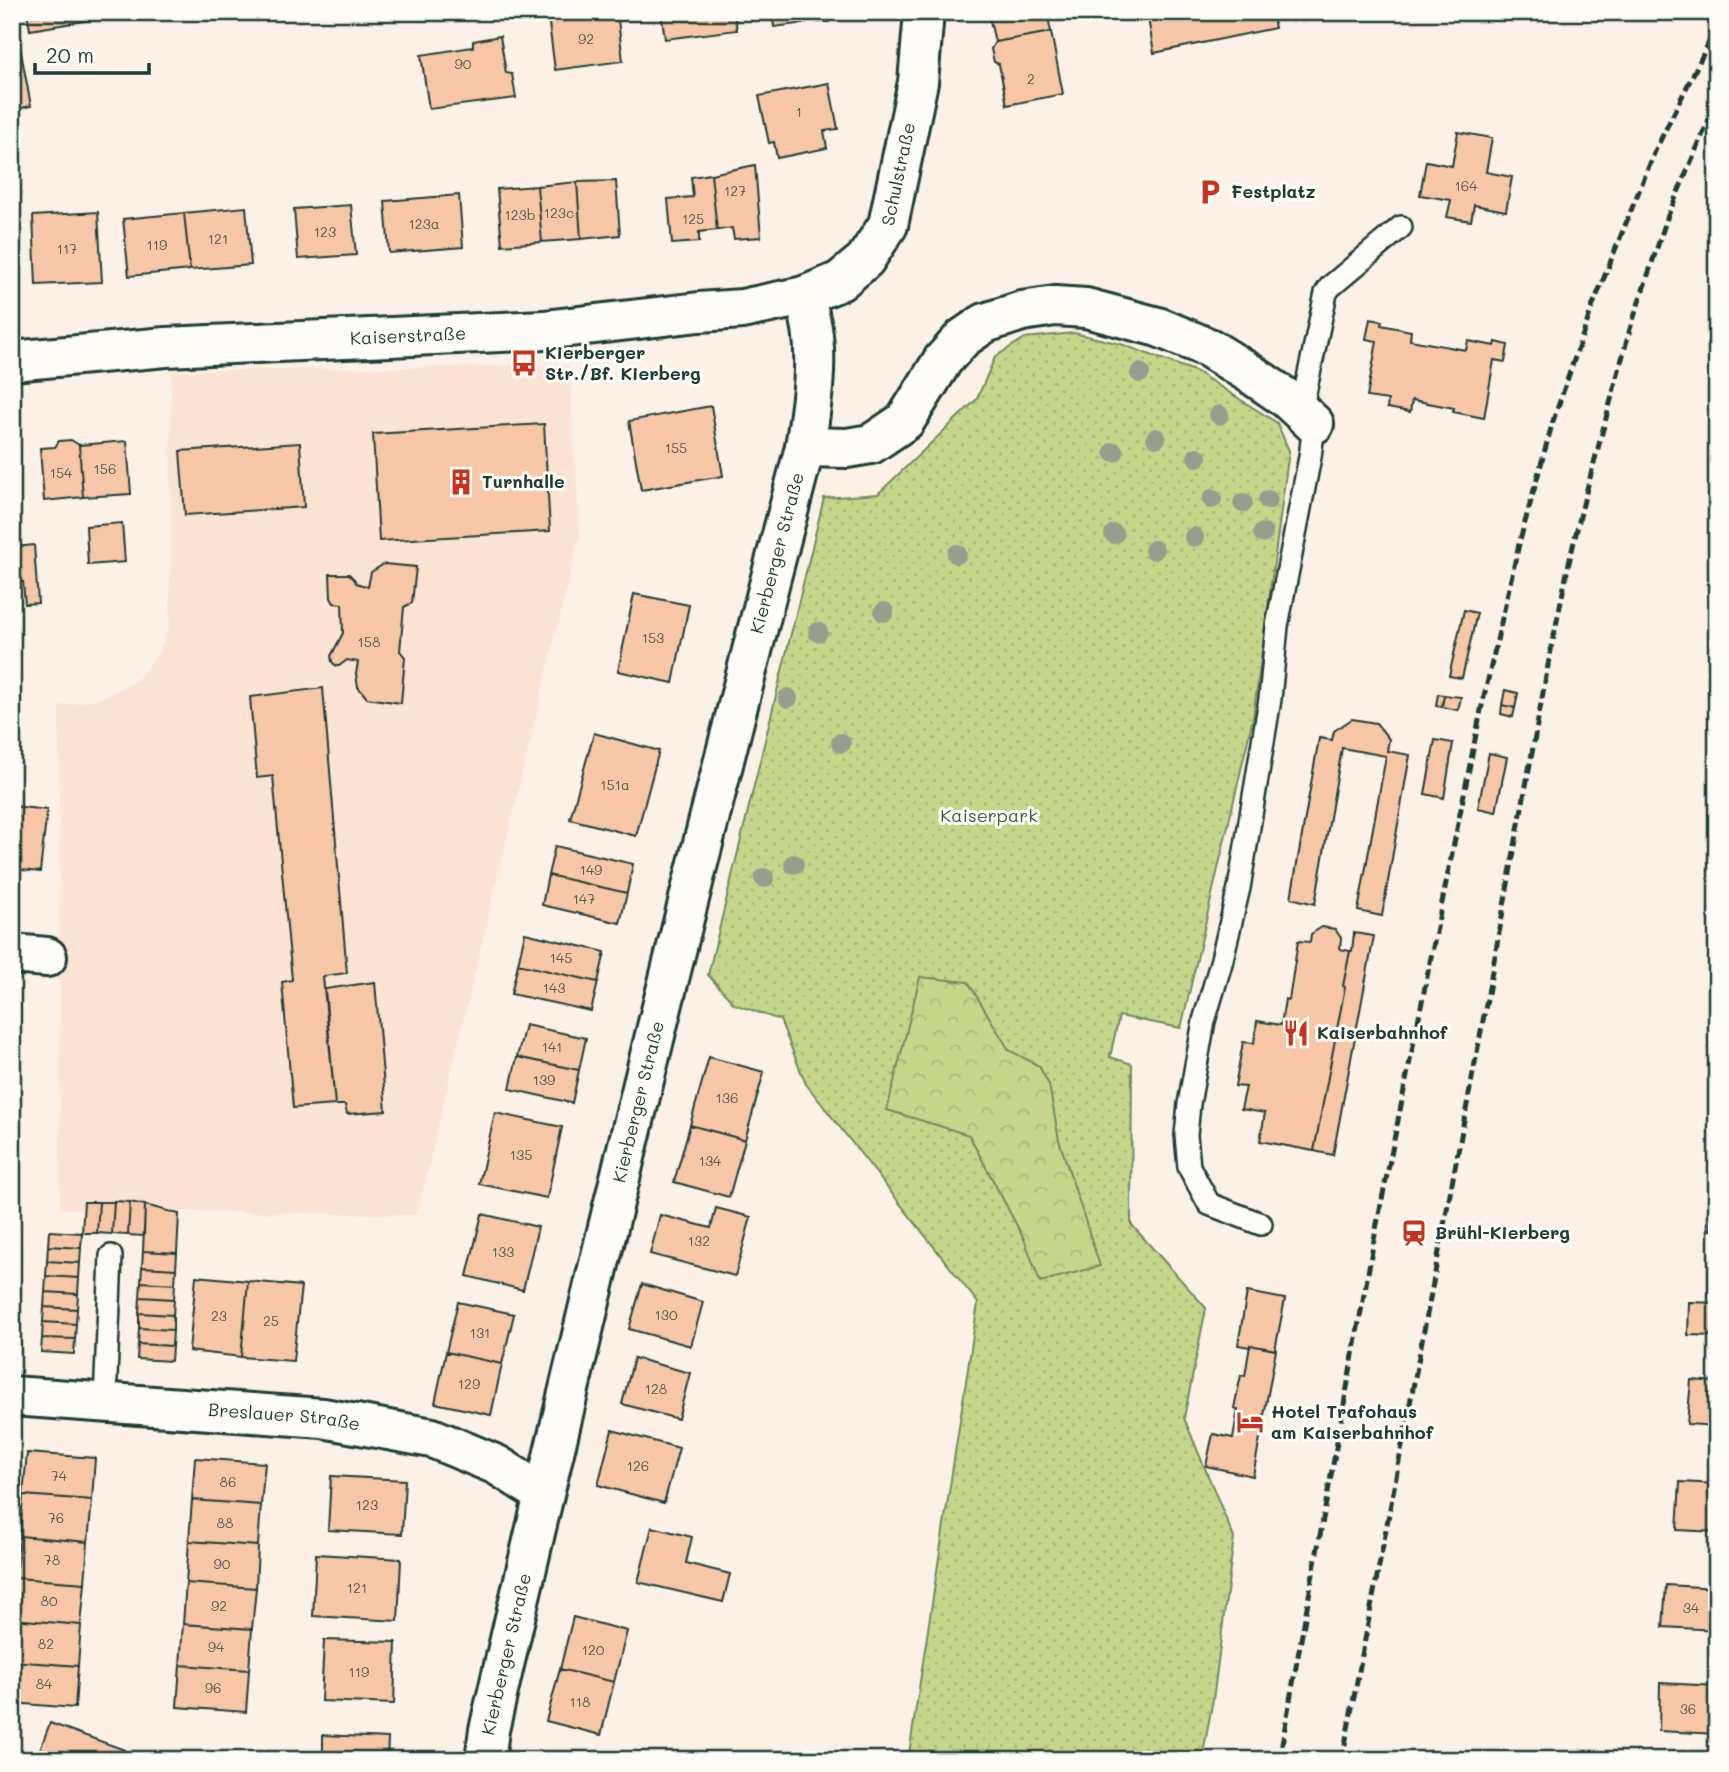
<svg xmlns="http://www.w3.org/2000/svg" width="1729" height="1772" font-family="Mali,sans-serif">
	<style>
		.built { fill: #fbe4d4 }
		.grass { fill: url(#grass-dots); stroke: #728a60; stroke-width: 2 }
		.park { fill: url(#park-crowns); stroke: #728a60; stroke-width: 2 }
		.building { fill: #f8c7a8; stroke: #1f3d34; stroke-width: 2 }
		.lines { fill: none; stroke-linecap: round; stroke-linejoin: round }
		.service-casing { stroke: #1f3d34; stroke-width: 26 }
		.minor-casing { stroke: #1f3d34; stroke-width: 44 }
		.service { stroke: #fdfcf7; stroke-width: 21 }
		.minor { stroke: #fdfcf7; stroke-width: 38 }
		.rail { stroke: #1f3d34; stroke-width: 5; stroke-dasharray: 10 5; stroke-linecap: butt }
		.tree { fill: #959f8e }
		.labels { text-anchor: middle; stroke-width: 6; stroke-linejoin: round; paint-order: stroke }
		.number-label { font-size: 14px; fill: #556051 }
		.street-label { font-size: 18px; fill: #1f3d34; stroke: #fdfcf7 }
		.poi-label { font-size: 18px; font-weight: bold; fill: #1f3d34; stroke: #fdfcf7; text-anchor: start }
		.park-label { font-size: 18px; fill: #405c46; stroke: #fdfcf7 }
	</style>
	<defs>
		<pattern id="grass-dots" width="8" height="8" patternUnits="userSpaceOnUse" patternTransform="scale(1.75)"><rect width="8" height="8" fill="#c6d78c"/><path d="M2 2h.1M6 6h.1" fill="none" stroke="#aab979" stroke-width="1.8" stroke-linecap="round"/></pattern>
		<pattern id="park-crowns" width="20" height="18" patternUnits="userSpaceOnUse" patternTransform="scale(1.75)"><rect width="20" height="18" fill="#c6d78c"/><path d="M2 6a3 3 0 1 1 6 0M12 15a3 3 0 1 1 6 0" fill="none" stroke="#aab979"/></pattern>
	</defs>
	<rect width="100%" height="100%" fill="#fcf1e7"/>
	<filter id="ink" filterUnits="userSpaceOnUse"><feTurbulence type="fractalNoise" baseFrequency=".0143" numOctaves="2"/><feDisplacementMap in="SourceGraphic" scale="14" xChannelSelector="R" yChannelSelector="G"/><feConvolveMatrix kernelMatrix="1 2 1 2 8 2 1 2 1" color-interpolation-filters="sRGB"/></filter>
	<g filter="url(#ink)">
		<path class="built" d="M569,365L580,533L417,1215L60,1209L59,706L99,699L137,680L159,653L170,623L171,371Z"/>
		<path class="grass" d="M1074,333L1121,344L1197,372L1277,423L1289,451L1253,718L1181,1028L1119,1016L1110,1057L1132,1064L1131,1224L1206,1308L1184,1418L1234,1538L1214,1693L1202,1760H908L978,1303L806,1084L780,1020L734,1004L708,975L824,498L878,494L977,399L995,357L1025,338Z"/>
		<path class="park" d="M920,977L968,982L1009,1050L1039,1066L1049,1085L1059,1140L1100,1266L1040,1282L1025,1241L969,1135L887,1110Z"/>
		<path class="building" d="M27,12H114L115,16L30,30Z
			M242,12H277L243,16Z
			M568,12H617L623,61L555,70L548,16Z
			M661,12H734L737,30L665,39Z
			M772,12H852L853,17L837,19L834,14L829,15V22H817L813,17L805,18L806,23L774,27Z
			M988,12H1047L1051,32L995,42Z
			M1147,12H1272L1275,28L1154,53Z
			M1051,32L1063,94L1007,105L999,64L994,62L991,49L995,42Z
			M500,36L506,73L512,74L516,98L429,109L421,55L473,47V41Z
			M20,47L31,106L12,110V48Z
			M829,83L838,129L824,131L827,148L777,158L774,142L769,143L759,96Z
			M1458,132L1492,138L1486,172L1512,177L1506,211L1474,205L1471,221L1447,217L1451,200L1420,195L1426,161L1452,166Z
			M755,165L761,237L734,239L732,228L717,230L711,174Z
			M711,174L717,230L699,232V242L672,244L668,199L693,197L691,177Z
			M616,181L620,235L581,239L577,182Z
			M577,182L581,239L542,242L537,186Z
			M537,186L542,242L502,245L497,189Z
			M459,195L463,247L389,253L385,201Z
			M351,205L356,255L298,259L294,209Z
			M246,207L251,265L190,270L184,213Z
			M98,212L102,282L36,285L33,216Z
			M184,213L190,270L129,276L123,219Z
			M1370,319L1382,321L1381,325L1411,331L1410,340L1466,350L1468,341L1495,346L1496,342L1508,345L1505,362L1494,360L1484,418L1453,412L1454,408L1412,400L1410,412L1387,408L1388,400L1367,397L1377,341L1366,339Z
			M711,406L723,476L641,490L629,421Z
			M544,424L550,531L379,541L373,434Z
			M71,440L79,445L83,497L44,501L40,448L55,447L59,441Z
			M127,441L131,494L83,497L79,445Z
			M300,443L304,507L185,515L180,451Z
			M13,445L17,500L12,501V446Z
			M122,523L125,562L88,565L86,526Z
			M34,545L38,603L25,604L23,582H18L15,547Z
			M384,564L416,567L412,603L404,607L400,651L405,657L401,703L367,698L358,687L356,674L358,662L347,660L339,666H336L332,662L331,656L343,633L342,604L334,603L331,598L330,574H349L355,580L356,583L368,587L371,572Z
			M634,594L689,605L673,683L618,671Z
			M1464,610L1477,613L1462,678L1449,676Z
			M323,688L347,973L323,976L335,1105L293,1108L282,982L292,980L273,776L257,778L250,697Z
			M1505,690L1518,693L1515,708L1502,705Z
			M1438,694L1444,695L1442,707L1436,706Z
			M1444,695L1461,697L1458,710L1442,707Z
			M1502,705L1515,708L1513,717L1501,714Z
			M1352,719L1376,723L1389,739L1387,751L1410,755L1382,916L1358,911L1386,756L1342,748L1315,904L1291,898L1319,738L1332,740L1334,731Z
			M594,733L659,751L636,836L570,819Z
			M1435,740L1453,743L1444,798L1425,794Z
			M1489,753L1507,757L1496,812L1478,808Z
			M12,806L47,810L40,872L12,869Z
			M555,846L633,864L627,893L548,875Z
			M548,875L627,893L620,923L542,905Z
			M1322,927L1335,929L1341,938L1340,949L1350,951L1343,986L1345,987L1314,1151L1260,1141L1265,1113L1241,1109L1246,1087L1235,1086L1243,1042L1254,1043L1257,1021L1281,1025L1285,999L1289,1000L1298,941L1310,942L1311,934Z
			M525,933L605,952L598,982L518,964Z
			M1354,933L1374,936L1333,1155L1314,1151L1345,987L1343,986L1350,951H1352Z
			M518,964L598,982L591,1011L511,994Z
			M375,982L386,1111L347,1114L345,1105H335L325,989Z
			M12,1011H18V1051H12Z
			M525,1025L586,1038L579,1070L517,1057Z
			M12,1051H18L17,1092H12Z
			M517,1057L579,1070L572,1103L510,1089Z
			M709,1057L764,1072L745,1140L690,1125Z
			M12,1092H17V1132H12Z
			M495,1113L562,1127L547,1198L479,1184Z
			M690,1125L745,1140L729,1197L674,1182Z
			M12,1132H17V1172H12Z
			M1713,1173H1717V1230H1710Z
			M114,1201L130,1202L128,1235L112,1234Z
			M84,1202H99L97,1233H82Z
			M99,1202H114L112,1234L97,1233Z
			M130,1202L145,1205L144,1236L128,1235Z
			M145,1205L179,1214L177,1253L143,1251Z
			M716,1208L751,1217L735,1276L650,1254L660,1215L711,1228Z
			M482,1214L538,1227L523,1290L467,1276Z
			M49,1231L82,1233L81,1248L48,1246Z
			M48,1246L81,1248L80,1263L47,1261Z
			M143,1251L177,1253L176,1269L142,1267Z
			M47,1261L80,1263L79,1278L46,1276Z
			M142,1267L176,1269L175,1284L141,1282Z
			M46,1276L79,1278L78,1294L45,1292Z
			M196,1276L248,1281L241,1357L189,1351Z
			M248,1281L301,1286L293,1361L241,1357Z
			M141,1282L175,1284L174,1299L140,1297Z
			M642,1284L703,1302L691,1346L629,1329Z
			M45,1292L78,1294L77,1309L44,1307Z
			M1247,1292L1285,1299L1275,1350L1250,1345V1347L1238,1345Z
			M140,1297L174,1299L173,1315L139,1313Z
			M458,1302L514,1314L502,1364L446,1352Z
			M1689,1302L1717,1303V1336L1688,1335Z
			M44,1307L77,1309L76,1324L43,1322Z
			M139,1313L173,1315V1330L139,1328Z
			M43,1322L76,1324L75,1339L42,1338Z
			M139,1328L173,1330L172,1346L138,1344Z
			M42,1338L75,1339L74,1354L41,1352Z
			M138,1344L172,1346L171,1361L137,1359Z
			M1250,1345L1276,1350L1253,1476L1206,1466L1213,1434L1233,1438L1238,1409L1234,1408L1241,1375L1245,1376Z
			M446,1352L502,1364L491,1415L435,1403Z
			M634,1358L690,1373L678,1419L622,1404Z
			M1691,1380L1717,1382V1426L1687,1424Z
			M612,1430L679,1448L664,1503L598,1485Z
			M27,1453L95,1458L92,1500L23,1495Z
			M195,1458L265,1463L261,1505L192,1500Z
			M331,1476L405,1480L402,1534L328,1530Z
			M1680,1482L1717,1484V1532L1677,1530Z
			M23,1495L92,1500L88,1542L20,1536Z
			M192,1500L261,1505L258,1546L189,1541Z
			M652,1527L692,1537L686,1563L730,1574L723,1602L638,1582Z
			M20,1536L88,1542L85,1583L16,1578Z
			M189,1541L258,1546L256,1588L186,1583Z
			M316,1554L401,1559L398,1621L313,1616Z
			M16,1578L85,1583L81,1625L13,1619Z
			M186,1583L256,1588L252,1629L183,1624Z
			M1666,1585L1717,1588V1630L1663,1627Z
			M573,1617L627,1631L614,1682L560,1669Z
			M13,1619L81,1625L78,1666L12,1661Z
			M183,1624L252,1629L249,1670L180,1665Z
			M324,1640L396,1642L394,1704L321,1701Z
			M12,1661L78,1666L75,1708L12,1703Z
			M180,1665L249,1670L246,1712L177,1707Z
			M560,1669L614,1682L601,1735L546,1721Z
			M1660,1683L1717,1686V1734L1659,1731Z
			M50,1723L125,1750L121,1760H36Z
			M323,1735L388,1738L387,1760H323Z"/>
		<g class="lines">
			<g class="service-casing">
				<path id="service" d="M1301,412L1326,293L1330,287L1401,227
					M1261,1224L1209,1204L1189,1167L1186,1135L1189,1104L1204,1021L1221,963L1239,888L1270,699L1277,626L1310,457L1314,424
					M105,1402L111,1256"/>
			</g>
			<g class="minor-casing">
				<g id="minor">
					<path id="s1" d="M12,361L166,347L544,330L699,312L742,309L804,296L840,281L865,260L888,225L918,82L924,12"/>
					<path d="M805,447L847,448L871,444L905,421L943,360L963,338L985,323L1022,311L1055,306L1086,308L1158,327L1209,348L1251,374L1286,398L1314,424"/>
					<path d="M12,954L47,957"/>
					<path id="s2" d="M12,1396L323,1418L432,1438L497,1465L543,1494"/>
					<path id="s3" d="M485,1760L489,1730C588,1301 693,873 805,447C811,408 818,367 812,328C810,317 807,306 804,296"/>
				</g>
			</g>
			<use href="#service" class="service"/>
			<use href="#minor" class="minor"/>
			<path class="rail" d="M1279,1760L1376,1229L1481,710L1519,544L1553,421L1593,305L1655,151L1717,26
				M1342,1760L1482,1026L1549,660L1568,567L1584,500L1630,329L1667,218L1717,101"/>
		</g>
		<g class="tree">
			<circle cx="1140" cy="373" r="10"/>
			<circle cx="1219" cy="415" r="10"/>
			<circle cx="1156" cy="438" r="10"/>
			<circle cx="1114" cy="452" r="10"/>
			<circle cx="1197" cy="457" r="10"/>
			<circle cx="1212" cy="499" r="10"/>
			<circle cx="1268" cy="500" r="10"/>
			<circle cx="1243" cy="503" r="10"/>
			<circle cx="1263" cy="533" r="10"/>
			<circle cx="1114" cy="534" r="10"/>
			<circle cx="1194" cy="537" r="10"/>
			<circle cx="1154" cy="550" r="10"/>
			<circle cx="957" cy="554" r="10"/>
			<circle cx="884" cy="612" r="10"/>
			<circle cx="818" cy="632" r="10"/>
			<circle cx="788" cy="698" r="10"/>
			<circle cx="841" cy="743" r="10"/>
			<circle cx="794" cy="864" r="10"/>
			<circle cx="764" cy="878" r="10"/>
		</g>
	</g>
	<defs>
		<g id="parking-bare" transform="scale(2.1)"><path d="M-3.5-5.5H1a3.5 3.5 0 0 1 0 7H-1V5.5H-3.5ZM-1-3.4V-.6H.8a1.4 1.4 0 0 0 0-2.8Z" fill="#c8321e" stroke="#fdfcf7" stroke-width="2.5" paint-order="stroke"/></g>
		<g id="bus-bare" transform="scale(2.1)"><path d="M-5-6H5V4H4V6H2V4H-2V6H-4V4H-5ZM-3.5-4V0h7V-4ZM-3.5 1.2v1.5H-2V1.2ZM2 1.2v1.5H3.5V1.2Z" fill="#c8321e" stroke="#fdfcf7" stroke-width="2.5" paint-order="stroke"/></g>
		<g id="building-bare" transform="scale(2.1)"><path d="M-4-6H4V6H1V3H-1V6H-4ZM-2.5-4.3h1.7v1.8h-1.7ZM.8-4.3h1.7v1.8H.8ZM-2.5-1h1.7V.8h-1.7ZM.8-1h1.7V.8H.8Z" fill="#c8321e" stroke="#fdfcf7" stroke-width="2.5" paint-order="stroke"/></g>
		<g id="restaurant-bare" transform="scale(2.1)"><path d="M-5-6h1v4h1v-4h1v4h1v-4h1v5L-1.5 .5V6h-2V.5L-5-1ZM5-6V6H3V1.5H1.5Q1.5-4 5-6Z" fill="#c8321e" stroke="#fdfcf7" stroke-width="2.5" paint-order="stroke"/></g>
		<g id="station-bare" transform="scale(2.1)"><path d="M-3-6H3Q5-6 5-4V2Q5 4 3 4L4.5 6H3L1.5 4h-3L-3 6H-4.5L-3 4Q-5 4-5 2V-4Q-5-6-3-6ZM-3.5-4v3h7v-3ZM-3.5 1v1.5H-2V1ZM2 1v1.5H3.5V1Z" fill="#c8321e" stroke="#fdfcf7" stroke-width="2.5" paint-order="stroke"/></g>
		<g id="hotel-bare" transform="scale(2.1)"><path d="M-6-4.5h1.5V1H6V5H4.5V3h-9V5H-6ZM-4 0a1.8 1.8 0 1 1 3.6 0ZM.5 0V-2.5h3Q6-2.5 6 0Z" fill="#c8321e" stroke="#fdfcf7" stroke-width="2.5" paint-order="stroke"/></g>
	</defs>
	<g fill-rule="evenodd">
		<use href="#parking-bare" x="1210" y="192"/>
		<use href="#bus-bare" x="524" y="363"/>
		<use href="#building-bare" x="461" y="482"/>
		<use href="#restaurant-bare" x="1296" y="1033"/>
		<use href="#station-bare" x="1414" y="1233"/>
		<use href="#hotel-bare" x="1250" y="1422"/>
	</g>
	<g class="labels">
		<g class="number-label">
			<text x="586" y="44">92</text>
			<text x="463" y="69">90</text>
			<text x="1031" y="84">2</text>
			<text x="799" y="117">1</text>
			<text x="1466" y="191">164</text>
			<text x="735" y="196">127</text>
			<text x="559" y="218">123c</text>
			<text x="520" y="220">123b</text>
			<text x="693" y="224">125</text>
			<text x="424" y="229">123a</text>
			<text x="325" y="237">123</text>
			<text x="218" y="244">121</text>
			<text x="157" y="250">119</text>
			<text x="67" y="254">117</text>
			<text x="676" y="453">155</text>
			<text x="105" y="474">156</text>
			<text x="61" y="478">154</text>
			<text x="653" y="643">153</text>
			<text x="369" y="647">158</text>
			<text x="615" y="790">151a</text>
			<text x="591" y="875">149</text>
			<text x="584" y="904">147</text>
			<text x="561" y="963">145</text>
			<text x="554" y="993">143</text>
			<text x="552" y="1052">141</text>
			<text x="544" y="1085">139</text>
			<text x="727" y="1103">136</text>
			<text x="521" y="1160">135</text>
			<text x="710" y="1166">134</text>
			<text x="699" y="1246">132</text>
			<text x="503" y="1257">133</text>
			<text x="666" y="1320">130</text>
			<text x="219" y="1321">23</text>
			<text x="271" y="1326">25</text>
			<text x="480" y="1338">131</text>
			<text x="469" y="1389">129</text>
			<text x="656" y="1394">128</text>
			<text x="638" y="1471">126</text>
			<text x="59" y="1481">74</text>
			<text x="228" y="1487">86</text>
			<text x="367" y="1510">123</text>
			<text x="56" y="1523">76</text>
			<text x="225" y="1528">88</text>
			<text x="52" y="1565">78</text>
			<text x="222" y="1569">90</text>
			<text x="357" y="1593">121</text>
			<text x="49" y="1606">80</text>
			<text x="219" y="1611">92</text>
			<text x="1691" y="1613">34</text>
			<text x="46" y="1649">82</text>
			<text x="216" y="1652">94</text>
			<text x="593" y="1655">120</text>
			<text x="359" y="1677">119</text>
			<text x="44" y="1689">84</text>
			<text x="213" y="1693">96</text>
			<text x="580" y="1707">118</text>
			<text x="1688" y="1714">36</text>
		</g>
		<g class="street-label">
			<text dy="6" stroke="none"><textPath href="#s1" startOffset="961">Schulstraße</textPath></text>
			<text dy="6" stroke="none"><textPath href="#s1" startOffset="397">Kaiserstraße</textPath></text>
			<text dy="6" stroke="none"><textPath href="#s3" startOffset="1242">Kierberger Straße</textPath></text>
			<text dy="6" stroke="none"><textPath href="#s3" startOffset="676">Kierberger Straße</textPath></text>
			<text dy="6" stroke="none"><textPath href="#s2" startOffset="273">Breslauer Straße</textPath></text>
			<text dy="6" stroke="none"><textPath href="#s3" startOffset="108">Kierberger Straße</textPath></text>
		</g>
		<g class="poi-label">
			<text x="1231" y="198">Festplatz</text>
			<text x="545" y="359">Kierberger<tspan x="545" dy="21">Str./Bf. Kierberg</tspan></text>
			<text x="482" y="488">Turnhalle</text>
			<text x="1317" y="1039">Kaiserbahnhof</text>
			<text x="1435" y="1239">Brühl-Kierberg</text>
			<text x="1271" y="1418">Hotel Trafohaus<tspan x="1271" dy="21">am Kaiserbahnhof</tspan></text>
		</g>
		<g class="park-label">
			<text x="989" y="822">Kaiserpark</text>
		</g>
	</g>
	<rect width="1729" height="1772" fill="none" stroke="#fdfcf7" stroke-width="42"/>
	<rect x="21" y="21" width="1687" height="1730" fill="none" stroke="#1f3d34" stroke-width="2.5" filter="url(#ink)"/>
	<path d="M35 63v10h114v-10" fill="none" stroke="#1f3d34" stroke-width="3.5"/>
	<text x="46" y="63" font-size="21" fill="#1f3d34" stroke="#fdfcf7" stroke-width="5" paint-order="stroke">20 m</text>
</svg>
